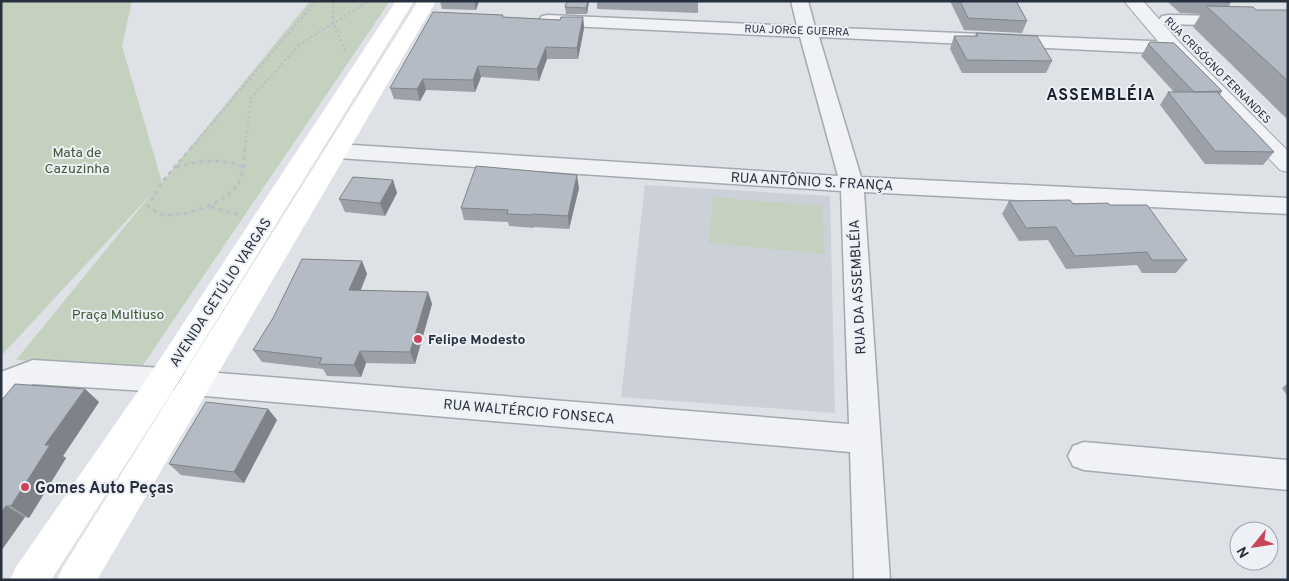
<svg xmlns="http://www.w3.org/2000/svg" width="1289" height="581" font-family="Overpass,sans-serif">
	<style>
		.built { fill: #ccd1d9 }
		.green { fill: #c4d1bf }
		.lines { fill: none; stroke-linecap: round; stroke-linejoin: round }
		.minor-casing { stroke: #a3a9b1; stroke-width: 3 }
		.tertiary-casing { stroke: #a3a9b1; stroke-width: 2 }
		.path-far1 { stroke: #bcc0c6; stroke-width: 2.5; stroke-dasharray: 2.5 2.5; stroke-linecap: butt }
		.path { stroke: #bcc0c6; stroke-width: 3; stroke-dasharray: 4 4; stroke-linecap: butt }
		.minor { fill: #f0f2f6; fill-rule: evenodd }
		.tertiary { fill: #f0f2f6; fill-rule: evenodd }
		.secondary { fill: #fff; fill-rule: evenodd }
		.wall { fill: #9ca1a9 }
		.shaded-wall { fill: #7f8389 }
		.building { fill: #b5bbc4; stroke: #7f8389 }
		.poi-dot { fill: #cc4359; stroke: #edf0f5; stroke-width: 2 }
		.labels { text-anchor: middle; stroke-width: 4; stroke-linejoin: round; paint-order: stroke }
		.far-street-label { font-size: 11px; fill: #27303e; stroke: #edf0f5 }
		.park-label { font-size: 14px; fill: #3c5935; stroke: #edf0f5 }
		.street-label { font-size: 14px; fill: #27303e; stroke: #edf0f5 }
		.poi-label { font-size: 14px; font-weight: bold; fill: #27303e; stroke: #edf0f5; text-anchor: start }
		.far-district-label { font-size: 16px; font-weight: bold; letter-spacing: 1px; fill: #1a212e; stroke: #edf0f5 }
		.near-poi-label { font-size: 16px; font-weight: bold; fill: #27303e; stroke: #edf0f5; text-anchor: start }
	</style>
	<rect width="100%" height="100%" fill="#dee2e7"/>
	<path class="built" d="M645,185L830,196L835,413L621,397Z"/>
	<path class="green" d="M1,1H132L122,46L162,182L310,1H390L141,368L16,360L153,192L1,356Z
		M713,197L822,206L825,254L709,243Z"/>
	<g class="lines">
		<g class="minor-casing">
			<path id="minor" d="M791,1H808L815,27L1174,42L1181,44L1183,48L1181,52L1174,54L819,37L861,177L1288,198V214L864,192L890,580H854L850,452L194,395L184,392L179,383L184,374L194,371L849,424L841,191L337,158L329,156L326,151L329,146L337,144L838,176L800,37L548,25L542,24L539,20L542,16L548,15L797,26Z
				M1168,15L1288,17V27L1162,24L1159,20L1162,16Z
				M33,360L163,368L173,371L178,380L173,389L163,392L33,384L1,400V372Z
				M1084,442L1288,460V490L1084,470L1073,466L1068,456L1073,446Z"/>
		</g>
		<g class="tertiary-casing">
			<path id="tertiary" d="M1124,1H1143L1181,44L1288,151V172L1280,170L1167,52Z"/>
		</g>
		<path class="path-far1" d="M333,1V24L346,52
			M191,148L316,1
			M245,148L251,98L299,45L368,1"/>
		<path class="path" d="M192,147L162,182L148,206C152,209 157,213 161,214C183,218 221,205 235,188C244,177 244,160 245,147
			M176,167C198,161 219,158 241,166
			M211,207L241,215"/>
		<use href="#minor" class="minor"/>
		<use href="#tertiary" class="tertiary"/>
		<path class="secondary" d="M396,1H414L174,389L51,580H10L16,567L152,371Z
			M418,1H436L97,580H57L63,567Z"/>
	</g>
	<path class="wall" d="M440,1H479L476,10L442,9Z
		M589,1L587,14H566L565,7Z
		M597,1H698V13L597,9Z
		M950,1H1016L1027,21L1022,33L964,30Z
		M1169,1H1231V2L1229,6L1256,10H1288V120L1193,27L1201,14L1180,13L1168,2Z
		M504,17L560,20L583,17L584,28L578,59H547L539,81L481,77L475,92L426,90L420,101L394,99L390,88Z
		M976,33L1052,61L1046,73H962L950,49L954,36H975Z
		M1148,44L1222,91L1220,95L1274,152L1263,165L1205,164L1160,105L1168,92H1174L1141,56Z
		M393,180L397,193L385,216L345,212L339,199Z
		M579,188L569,229L534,227V228L509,226L508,222L464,220L461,208Z
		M1009,201L1073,204L1110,205L1187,260L1176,273H1142L1137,265L1066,269L1048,240L1019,241L1002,214Z
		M362,261L367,274L361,290L428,292L432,304L415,364L366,363L361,377L327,376L323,369L262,362L253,350Z
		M1288,383V397L1282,388Z
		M85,389L99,402L63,456L66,458L29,518L25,517L1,551V401Z
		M268,409L277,420L244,483L181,475L169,464Z"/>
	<path class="shaded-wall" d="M474,1H479L476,10Z
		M588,1H589L587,14L586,8Z
		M583,17L584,28L578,59L577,48Z
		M546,47L547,59L539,81L537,69Z
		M478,66L481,77L475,92L473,80Z
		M423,79L426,90L420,101L417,89Z
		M577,175L579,188L569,229L568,216Z
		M393,180L397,193L385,216L380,203Z
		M362,261L367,274L355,303L349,290Z
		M428,292L432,304L415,364L410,352Z
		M360,351L366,363L361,377L354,365Z
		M85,389L99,402L63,456L66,458L29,518L11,506L45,445Z
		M268,409L277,420L244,483L234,472Z
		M6,506L25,517L1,551V513Z"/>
	<path class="building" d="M567,1H588L586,8L565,7Z
		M960,1H1016L1027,21L968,18Z
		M1187,1H1231V2Z
		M1206,6L1253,7L1256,10H1288V81Z
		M433,12L503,15L502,17L560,20L561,17H583L577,48L546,47L537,69L478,66L473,80L423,79L417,89L390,88Z
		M976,33L1037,36L1052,61L967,60L954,36H978Z
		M1150,42L1174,43L1222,91L1194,92L1148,44Z
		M1168,92H1217L1274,152L1215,151Z
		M476,166L577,175L568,216L532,214V215L507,214L508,210L461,208Z
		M353,177L393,180L380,203L339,199Z
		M1070,200L1073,204L1108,203L1110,205H1147L1187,260H1152L1147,252L1075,256L1056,227L1026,228L1009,201Z
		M302,259L362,261L349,290L428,292L410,352L360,351L354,365L319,364L322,358L253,350L273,318Z
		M15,384L85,389L45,445H50L11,506H6L1,513V401Z
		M206,402L268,409L234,472L169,464Z"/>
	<g class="poi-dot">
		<circle cx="418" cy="339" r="5"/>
		<circle cx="25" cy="487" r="5"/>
	</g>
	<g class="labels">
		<g class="far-street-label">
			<text transform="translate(797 30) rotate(2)" y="4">RUA JORGE GUERRA</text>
			<text transform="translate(1218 70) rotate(45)" y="4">RUA CRISÓGNO FERNANDES</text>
		</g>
		<g class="park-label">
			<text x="77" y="157">Mata de<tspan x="77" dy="16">Cazuzinha</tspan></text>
			<text x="118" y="319">Praça Multiuso</text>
		</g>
		<g class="street-label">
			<text transform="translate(812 181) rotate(3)" y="5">RUA ANTÔNIO S. FRANÇA</text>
			<text transform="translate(857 287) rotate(-93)" y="5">RUA DA ASSEMBLÉIA</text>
			<text transform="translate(220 292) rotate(-57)" y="5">AVENIDA GETÚLIO VARGAS</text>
			<text transform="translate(529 411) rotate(5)" y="5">RUA WALTÉRCIO FONSECA</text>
		</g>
		<g class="poi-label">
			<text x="428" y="344">Felipe Modesto</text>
		</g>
		<g class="far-district-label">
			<text x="1101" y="100">ASSEMBLÉIA</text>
		</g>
		<g class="near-poi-label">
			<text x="35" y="493">Gomes Auto Peças</text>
		</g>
	</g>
	<rect width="1289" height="581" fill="none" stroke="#27303e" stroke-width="5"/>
	<g transform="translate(1254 546) rotate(240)"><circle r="24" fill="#edf0f5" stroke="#9ea3ac"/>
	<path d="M0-4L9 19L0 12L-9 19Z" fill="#cc4359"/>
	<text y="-8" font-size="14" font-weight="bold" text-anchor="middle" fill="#27303e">N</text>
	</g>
</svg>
